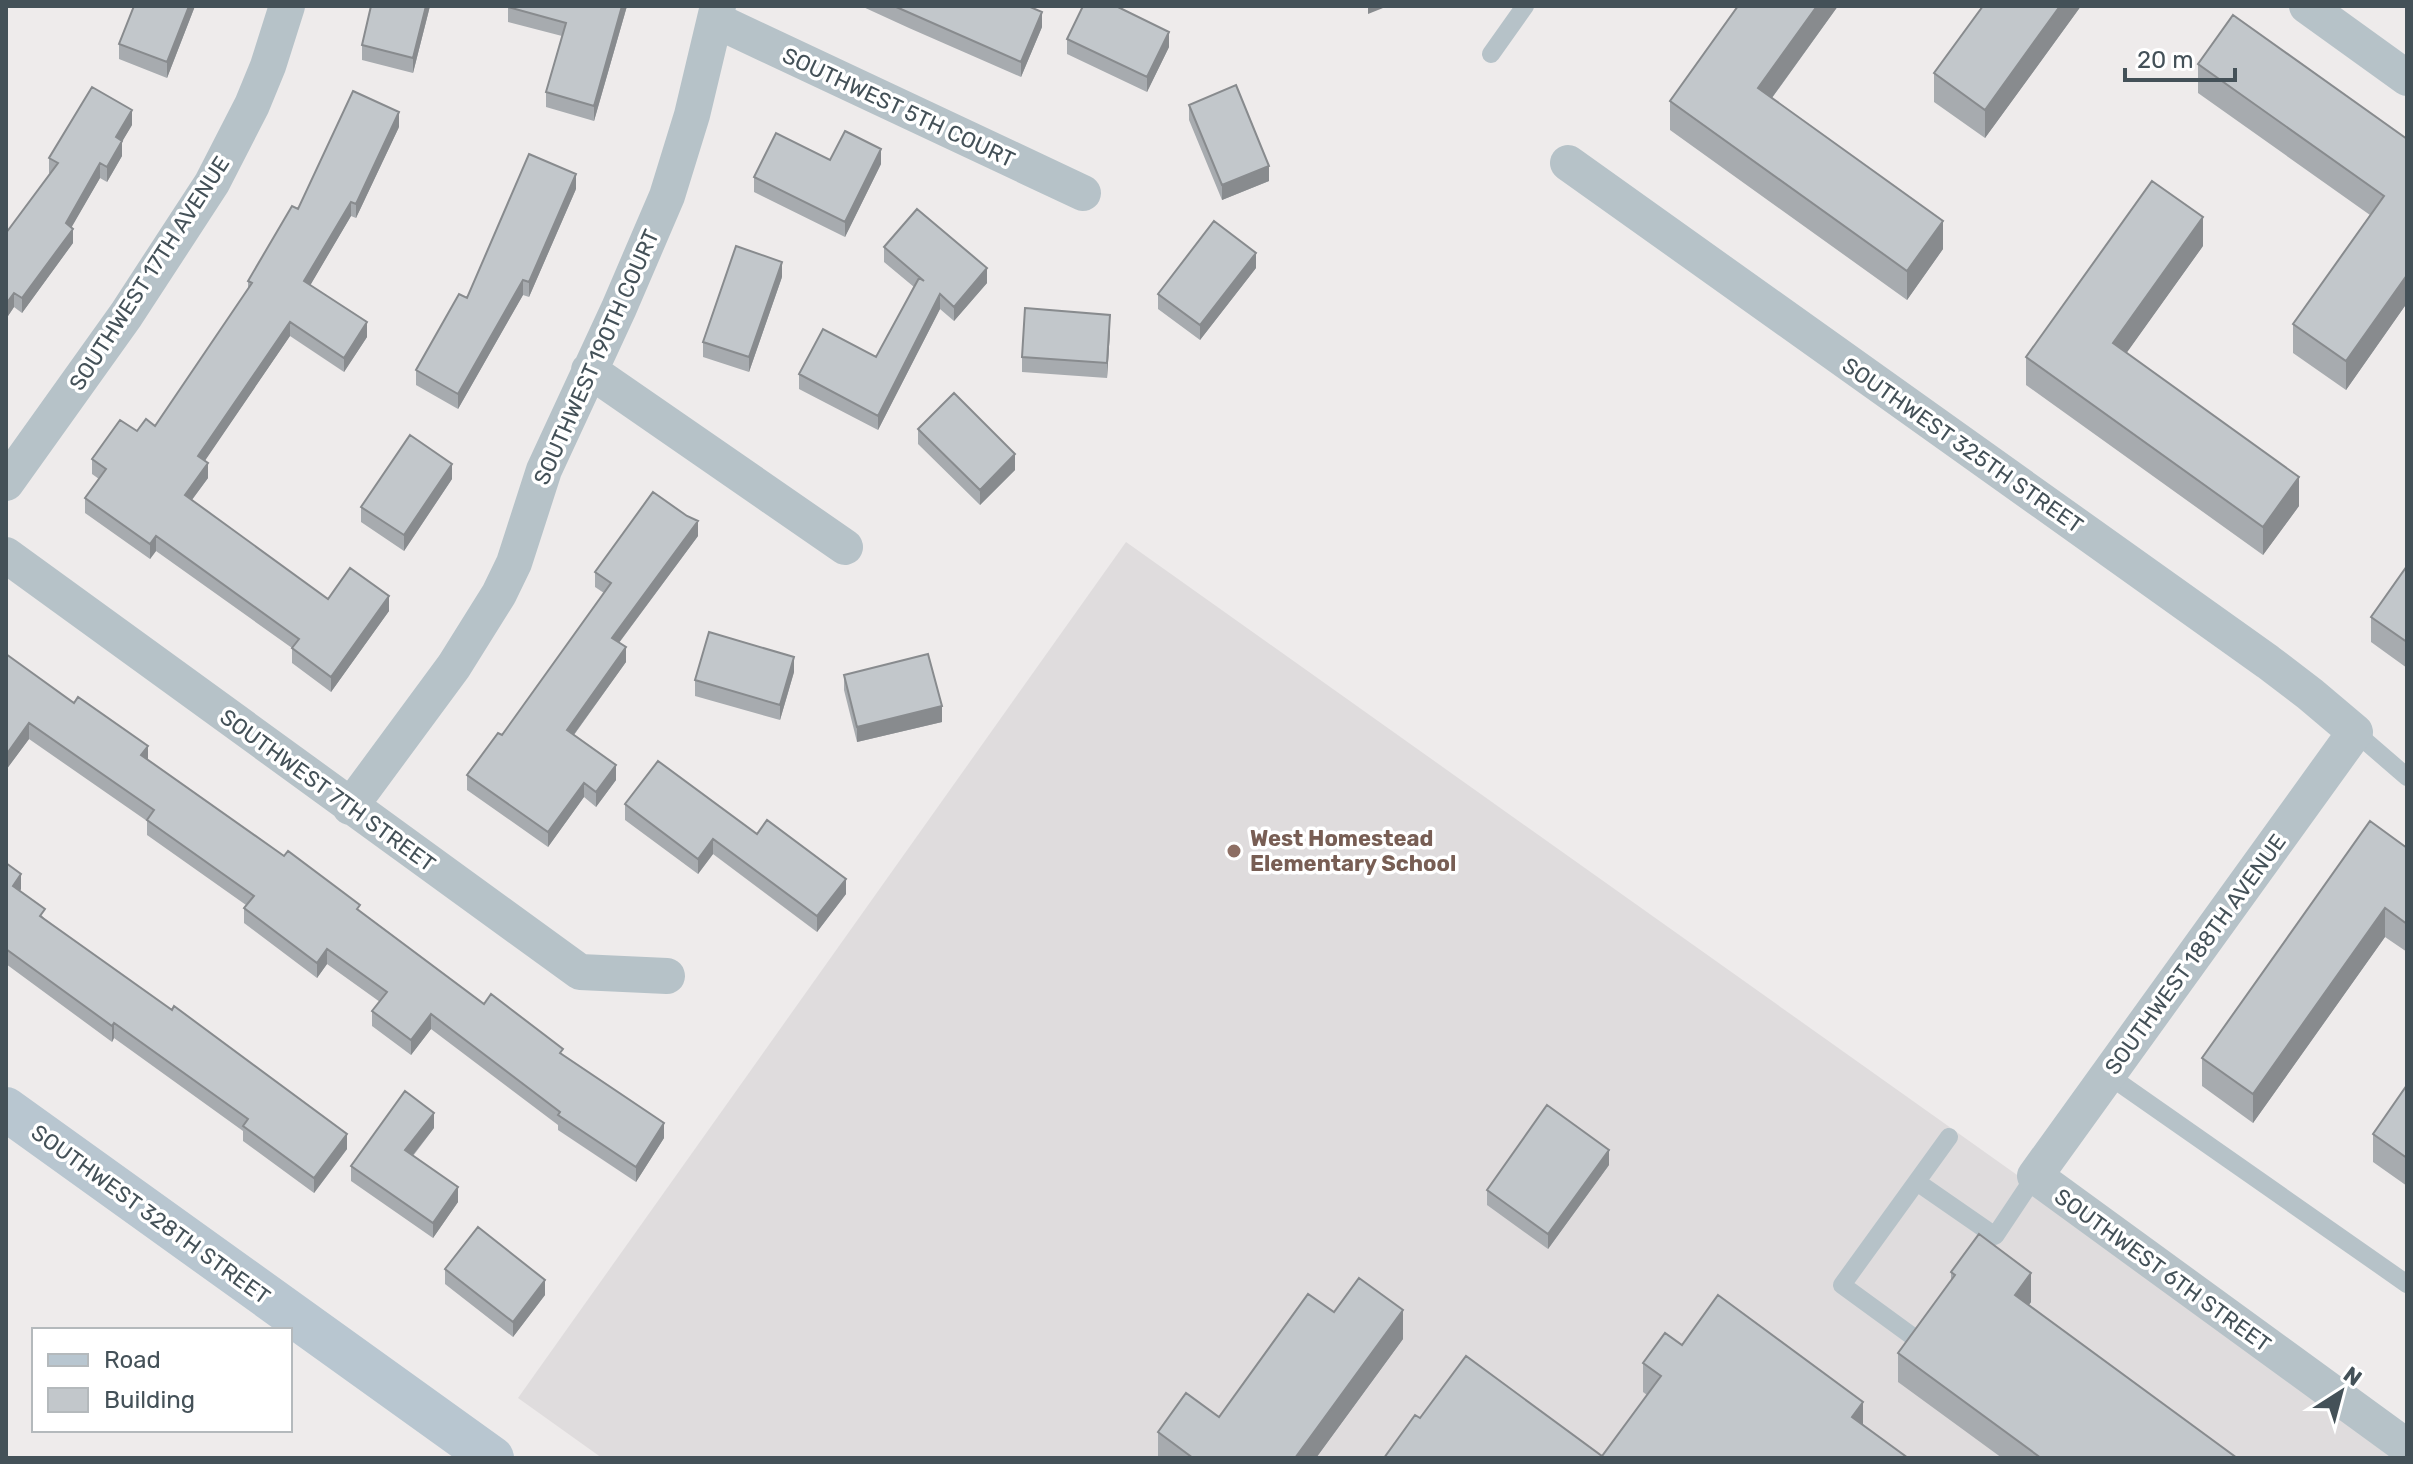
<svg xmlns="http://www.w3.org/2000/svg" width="2413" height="1464" font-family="Rubik,sans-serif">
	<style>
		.education { fill: #dfdcdd }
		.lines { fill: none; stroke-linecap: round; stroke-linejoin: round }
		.lane { stroke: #b6c2c8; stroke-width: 18 }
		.street { stroke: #b6c2c8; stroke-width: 36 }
		.secondary { stroke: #b8c6d0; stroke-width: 44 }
		.wall { fill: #a7abaf }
		.shaded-wall { fill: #888b8e }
		.building { fill: #c2c7cb; stroke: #888b8e; stroke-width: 2 }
		.education-dot { fill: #8d6e63; stroke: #fff; stroke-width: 3 }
		.labels { text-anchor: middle; stroke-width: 7; stroke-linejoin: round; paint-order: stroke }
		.street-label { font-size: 22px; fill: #445158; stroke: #fff }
		.education-label { font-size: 22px; font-weight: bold; fill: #785e54; stroke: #fff; text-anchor: start }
	</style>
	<rect width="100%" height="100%" fill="#eeebeb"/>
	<path class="education" d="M1126,542L2407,1452V1458H602L518,1398Z"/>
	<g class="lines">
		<path class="lane" d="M1491,54L1525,6
			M2355,732L2407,777
			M2108,1075L2407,1284
			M1917,1182L1995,1236L2035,1176
			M1916,1339L1842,1285L1949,1137"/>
		<path class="street" d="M2307,6L2407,78
			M715,20L1083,193
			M1568,163L2268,662L2310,694L2355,732L2035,1176L2407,1447
			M589,370L845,547
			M6,483L126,315L212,183L252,105L268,66L287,6
			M6,555L580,972L667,976
			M350,807L454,666L499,594L514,563L544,470L619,308L667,196L692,115L718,6"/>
		<path class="secondary" d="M6,1109L492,1458"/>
	</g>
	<path class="wall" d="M195,6L167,78L119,59V44Z
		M371,6H430L413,73L362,60V45Z
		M508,6H627L594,121L546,107V92L562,36L508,22Z
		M861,6H1028L1042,27L1021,77L909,28Z
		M1738,6H1838L1772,98L1943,249L1907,300L1670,130V101Z
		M1983,6H2081L1985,138L1934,102V73Z
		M1067,39L1169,47L1147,92L1067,54Z
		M2198,64L2407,139V303L2346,390L2293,353V324L2370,215L2198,93Z
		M1189,105L1269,181L1222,200L1189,120Z
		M132,125L122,141V156L107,182L100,178L71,227L73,243L22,313L14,307L6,319L51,173H49V158Z
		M399,127L356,218L351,216L310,285L367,337L344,372L290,336L204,461L208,478L192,500L328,599L389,611L331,692L292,663V648L156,551L150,559L85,513V498L99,479L92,474V459L137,431L155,426L248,289V281L298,209Z
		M830,160L881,164L845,237L754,192V177Z
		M576,189L529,297L523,295L458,409L416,385V370L467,298Z
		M2203,246L2126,353L2299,506L2263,555L2026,385V357Z
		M884,247L987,283L954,321L940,309L878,430L799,389V374L876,357L914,287L884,262Z
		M1256,268L1200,340L1158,309V294Z
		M782,277L749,372L703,357V342Z
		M1110,330L1107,378L1022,372V357Z
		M918,429L1015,470L980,505L918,444Z
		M452,479L404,551L361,522V507Z
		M698,536L619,643L626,662L574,735L616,780L596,807L584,797L548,847L467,790V775L502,735L604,593L595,587V572Z
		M2407,566V668L2371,642V617Z
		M6,654L148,760L360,911L484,1004L563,1056L664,1138L636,1182L558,1130V1125L431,1029L411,1055L372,1026V1011L380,1002L327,964L317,978L244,923V908L246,905L147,835V821L29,739L6,770Z
		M794,672L780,720L695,696V680Z
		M844,675L942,722L857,742L844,690Z
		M625,804L757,834L846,894L817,932L713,854L698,874L625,820Z
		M2407,848V952L2385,937L2253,1123L2202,1086V1058Z
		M6,863L21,889L20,891L45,919L347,1149L314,1193L243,1141V1131L114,1038L112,1042L6,964Z
		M2407,1085V1186L2373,1162V1134Z
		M434,1128L413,1156L458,1202L433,1238L351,1181V1166Z
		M1609,1165L1548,1249L1487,1205V1190Z
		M445,1269L545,1295L513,1337L445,1284Z
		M1951,1272L2031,1302L2029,1305L2237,1458H2002L1898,1382V1353L1951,1281Z
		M1334,1312L1403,1339L1316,1458H1158V1432L1219,1417Z
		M1682,1345L1863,1425L1908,1458H1384L1420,1418L1602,1456L1647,1395L1643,1392V1363Z"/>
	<path class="shaded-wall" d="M189,6H195L167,78V62Z
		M426,6H430L413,73V58Z
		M622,6H627L594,121V106Z
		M1368,6H1388L1368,14Z
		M1817,6H1838L1758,117V88Z
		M2060,6H2081L1985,138V110Z
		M1042,12V27L1021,77V62Z
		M1169,32V47L1147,92V77Z
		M132,110V125L116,152V137Z
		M399,112V127L356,218V204Z
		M122,141V156L107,182V167Z
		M881,149V164L845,237V222Z
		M100,163V178L66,237V223Z
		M1269,166V181L1222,200V185Z
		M576,174V189L529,297V282Z
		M351,202V216L304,296V281Z
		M2203,217V246L2113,372V343Z
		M1943,221V249L1907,300V271Z
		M73,229V243L22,313V298Z
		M1256,253V268L1200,340V325Z
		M782,262V277L749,372V357Z
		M987,268V283L954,321V307Z
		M2407,275V303L2346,390V361Z
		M523,280V295L458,409V394Z
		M14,293V307L6,319V304Z
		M940,294V309L878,430V416Z
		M1110,315V330L1107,378V363Z
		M290,322V336L198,471V456Z
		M367,322V337L344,372V358Z
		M1015,454V470L980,505V490Z
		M208,463V478L185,509V495Z
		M452,464V479L404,551V535Z
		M2299,477V506L2263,555V527Z
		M698,521V536L612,652V638Z
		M156,536V551L150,559V544Z
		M389,596V611L331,692V677Z
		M626,647V662L567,744V730Z
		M794,657V672L780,720V705Z
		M942,706V722L857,742V727Z
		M29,723V739L6,770V755Z
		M148,746V761L141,755Z
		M616,765V780L596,807V792Z
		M584,783V797L548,847V832Z
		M713,839V854L698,874V859Z
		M21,874V889L13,901V886Z
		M846,879V894L817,932V916Z
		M2385,908V937L2253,1123V1094Z
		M327,949V964L317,978V963Z
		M431,1014V1029L411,1055V1040Z
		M114,1023V1038L112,1042V1026Z
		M434,1113V1128L405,1165V1150Z
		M664,1123V1138L636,1182V1167Z
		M347,1134V1149L314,1193V1178Z
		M1609,1150V1165L1548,1249V1234Z
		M458,1187V1202L433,1238V1223Z
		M2031,1273V1302L2015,1323V1295Z
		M545,1280V1295L513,1337V1322Z
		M1403,1310V1339L1316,1458H1295Z
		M1863,1402V1430L1852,1417Z"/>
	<path class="building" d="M134,6H189L167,62L119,44Z
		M371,6H426L413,58L362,45Z
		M508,6H622L594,106L546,92L566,23L508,7Z
		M894,6H1028L1042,12L1021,62Z
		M1083,6H1116L1169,32L1147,77L1067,39Z
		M1738,6H1817L1758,88L1943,221L1907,271L1670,101Z
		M1983,6H2060L1985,110L1934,73Z
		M2233,15L2407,139V275L2346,361L2293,324L2384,196L2198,64Z
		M1236,85L1269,166L1222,185L1189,105Z
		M92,87L132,110L116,137L122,141L107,167L100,163L66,223L73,229L22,298L14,293L6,304V233L58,163L49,158Z
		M353,91L399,112L356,204L351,202L304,281L367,322L344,358L290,322L198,456L208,463L185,495L328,599L350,568L389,596L331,677L292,648L299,639L156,536L150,544L85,498L106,469L92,459L120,420L137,431L146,419L155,426L252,283L248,281L292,206L298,209Z
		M845,131L881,149L845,222L754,177L776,133L830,160Z
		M529,154L576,174L529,282L523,280L458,394L416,370L459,294L467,298Z
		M2152,181L2203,217L2113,343L2299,477L2263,527L2026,357Z
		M917,209L987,268L954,307L940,294L878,416L799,374L823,329L876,357L919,278L924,281L884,247Z
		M1214,221L1256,253L1200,325L1158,294Z
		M736,246L782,262L749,357L703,342Z
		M1025,308L1110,315L1107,363L1022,357Z
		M954,393L1015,454L980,490L918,429Z
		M410,435L452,464L404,535L361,507Z
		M653,492L687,516L698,521L612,638L626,647L567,730L616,765L596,792L584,783L548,832L467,775L498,733L502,735L611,583L595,572Z
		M2407,566V642L2371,617Z
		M709,632L794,657L780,705L695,680Z
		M6,654L74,703L78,697L148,746L141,755L284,856L288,851L360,905L357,909L484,1004L491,994L563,1049L560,1053L664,1123L636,1167L558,1115L560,1112L431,1014L411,1040L372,1011L387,992L327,949L317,963L244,908L254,896L147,820L154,810L29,723L6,755Z
		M928,654L942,706L857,727L844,675Z
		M658,761L757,834L767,820L846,879L817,916L713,839L698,859L625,804Z
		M2370,821L2407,848V924L2385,908L2253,1094L2202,1058Z
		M6,863L21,874L13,886L45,909L40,916L172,1010L174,1006L347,1134L314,1178L243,1126L248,1119L114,1023L112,1026L6,949Z
		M2407,1085V1158L2373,1134Z
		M405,1091L434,1113L405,1150L458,1187L433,1223L351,1166Z
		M1547,1105L1609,1150L1548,1234L1487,1190Z
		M478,1227L545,1280L513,1322L445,1269Z
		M1979,1234L2031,1273L2015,1295L2237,1458H2041L1898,1353L1955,1275L1951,1272Z
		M1359,1278L1403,1310L1295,1458H1193L1158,1432L1186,1393L1219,1417L1308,1294L1334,1312Z
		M1718,1295L1863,1402L1852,1417L1908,1458H1384L1415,1415L1420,1418L1466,1356L1602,1456L1661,1376L1643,1363L1665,1333L1682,1345Z"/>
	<circle class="education-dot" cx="1234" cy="851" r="8"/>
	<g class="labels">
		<g class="street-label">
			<text transform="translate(899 107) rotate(25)" y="8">SOUTHWEST 5TH COURT</text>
			<text transform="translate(149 273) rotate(-57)" y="8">SOUTHWEST 17TH AVENUE</text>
			<text transform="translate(596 357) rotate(-66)" y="8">SOUTHWEST 190TH COURT</text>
			<text transform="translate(1963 445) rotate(35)" y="8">SOUTHWEST 325TH STREET</text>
			<text transform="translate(328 790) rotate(36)" y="8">SOUTHWEST 7TH STREET</text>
			<text transform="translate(2195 954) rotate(-54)" y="8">SOUTHWEST 188TH AVENUE</text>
			<text transform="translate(151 1214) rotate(36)" y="8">SOUTHWEST 328TH STREET</text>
			<text transform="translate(2163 1270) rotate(36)" y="8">SOUTHWEST 6TH STREET</text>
		</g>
		<g class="education-label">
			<text x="1250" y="846">West Homestead<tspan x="1250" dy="25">Elementary School</tspan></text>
		</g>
	</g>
	<rect width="2413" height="1464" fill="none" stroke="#445158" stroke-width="16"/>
	<rect x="32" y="1328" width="260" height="104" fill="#ffffff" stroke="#b4b9bc" stroke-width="2"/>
	<rect x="48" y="1354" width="40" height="12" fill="#b8c6d0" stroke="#b4b9bc" stroke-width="2"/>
	<text x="104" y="1368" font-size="24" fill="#445158">Road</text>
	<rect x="48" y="1388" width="40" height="24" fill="#c2c7cb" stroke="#b4b9bc" stroke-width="2"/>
	<text x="104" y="1408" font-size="24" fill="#445158">Building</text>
	<g transform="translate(2341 1392) rotate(36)" stroke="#ffffff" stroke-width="6" paint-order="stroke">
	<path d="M0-6L14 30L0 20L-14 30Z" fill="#445158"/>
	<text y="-12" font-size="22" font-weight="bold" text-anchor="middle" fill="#445158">N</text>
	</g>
	<path d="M2125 68v12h110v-12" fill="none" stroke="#445158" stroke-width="4"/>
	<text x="2137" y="68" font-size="24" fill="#445158" stroke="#ffffff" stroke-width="6" paint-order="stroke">20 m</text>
</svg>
